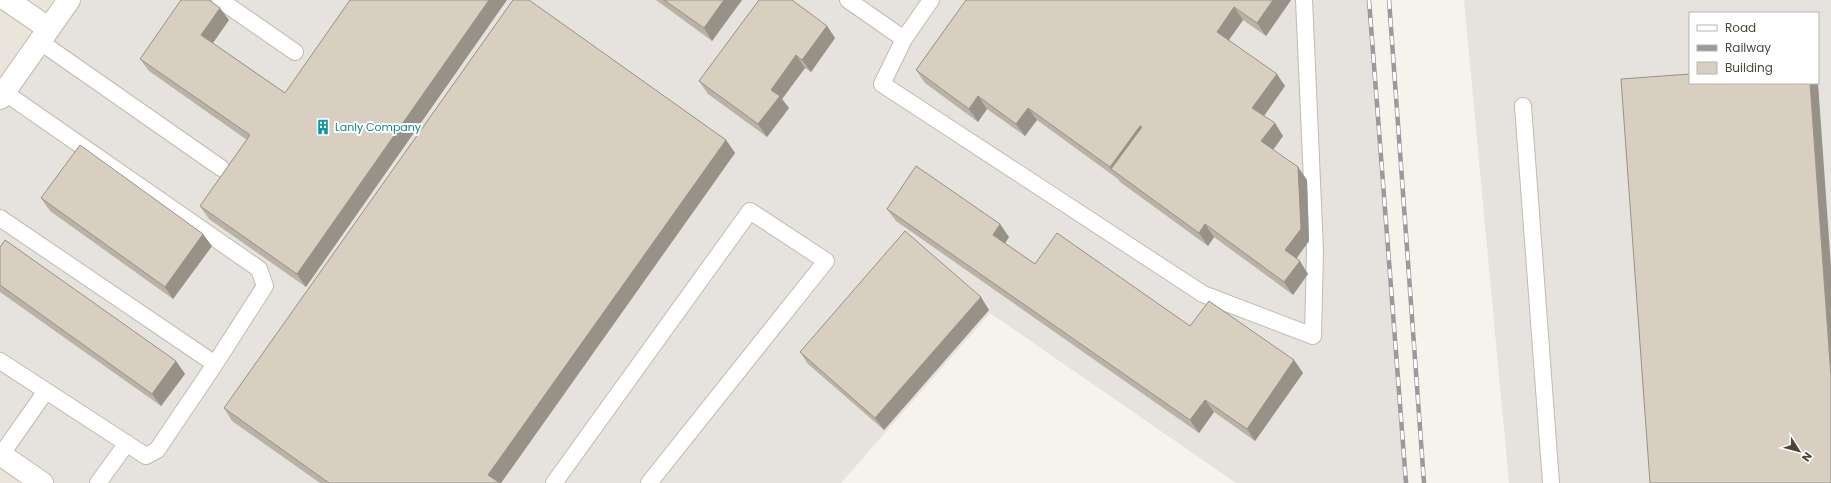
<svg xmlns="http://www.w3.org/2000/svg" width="1831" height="483" font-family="Poppins,sans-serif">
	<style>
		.residential { fill: #eae5da }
		.industrial { fill: #e6e2dd; fill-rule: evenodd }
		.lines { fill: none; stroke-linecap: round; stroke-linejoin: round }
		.service-casing { stroke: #c2bbae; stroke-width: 18 }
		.minor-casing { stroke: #c2bbae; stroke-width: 24 }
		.service { stroke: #fff; stroke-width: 16 }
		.minor { stroke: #fff; stroke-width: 22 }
		.rail-casing { stroke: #9a9a9a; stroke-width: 4.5 }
		.rail { stroke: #fff; stroke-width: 3; stroke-dasharray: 9; stroke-linecap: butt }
		.wall { fill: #bab2a6 }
		.shaded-wall { fill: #979187 }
		.building { fill: #d8cfc1; stroke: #979187 }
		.labels { text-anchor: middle; stroke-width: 4; stroke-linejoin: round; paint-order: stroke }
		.culture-label { font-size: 11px; fill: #0d838f; stroke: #fff; text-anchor: start }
	</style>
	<rect width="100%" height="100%" fill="#f6f3ec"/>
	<path class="residential" d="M0,0H69L0,98Z
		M0,454L42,483H0Z"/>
	<path class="industrial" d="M69,0H1369L1406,483H1236L990,313L841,483H42L0,454V98Z
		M1464,0H1831V483H1509ZM1690,13H1818V83H1690Z"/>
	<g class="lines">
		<g class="service-casing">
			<path id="service" d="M220,0L295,52
				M848,0L904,39L931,0
				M904,39L882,84L1203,294L1313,336L1315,250L1304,0
				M39,41L221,168
				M4,92L259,269L265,286L215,364
				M1523,106L1551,483
				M0,218L215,364L157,450L146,456L0,361
				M1,455L46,391
				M98,483L127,443
				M554,483L750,211L826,261L649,483"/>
		</g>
		<g class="minor-casing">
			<path id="minor" d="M7,0L48,28
				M0,98L69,0
				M0,454L42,483"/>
		</g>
		<use href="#service" class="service"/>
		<use href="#minor" class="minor"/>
		<g class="rail-casing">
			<path id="rail" d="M1369,0L1406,483
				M1389,0L1424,483"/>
		</g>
		<use href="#rail" class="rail"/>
	</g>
	<path class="wall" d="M656,0H742L712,41Z
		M966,0H1291L1266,36L1243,20L1229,40L1285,86L1264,116L1283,136L1273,150L1298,167L1307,180L1309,241L1296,259L1308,274L1293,295L1214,237L1208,246L1120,182L1118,179L1037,120L1025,136L987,109L978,122L925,83L916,70Z
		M229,20L213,43L285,93L306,287L209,219L200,206L247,140L149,71L140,59Z
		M827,26L835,38L811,72L805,68L782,99L789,108L767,137L708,94L699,81Z
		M726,140L735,153L501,483H320L232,421L224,408Z
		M41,198L212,246L173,299L50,211Z
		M887,209L1009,237L1005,243L1035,264L1190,326L1294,360L1303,373L1255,441L1214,412L1199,433L896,221Z
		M0,247L176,361L185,374L161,406L0,292Z
		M989,310L884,430L808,364L800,352Z"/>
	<path class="shaded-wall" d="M489,0H507L306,287L297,274Z
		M724,0H742L712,41L704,28Z
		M1273,0H1291L1266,36L1257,23Z
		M1234,7L1243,20L1226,44L1217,32Z
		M220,8L229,20L210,47L201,35Z
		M827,26L835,38L811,72L802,60Z
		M796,55L805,68L782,99L789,108L767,137L758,124L771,90Z
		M1277,74L1285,86L1261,120L1252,108Z
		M1810,83H1818L1831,267V377Z
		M978,96L987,109L978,122L969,109Z
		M1028,108L1037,120L1025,136L1016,124Z
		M1275,123L1283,136L1270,154L1261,141Z
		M1140,126L1149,138L1112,170L1110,167Z
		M726,140L735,153L501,483H494L488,475Z
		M1298,167L1307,180L1309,241L1293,263L1285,250Z
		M1000,224L1009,237L1002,248L993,235Z
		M1205,224L1214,237L1208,246L1199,233Z
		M203,234L212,246L173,299L165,287Z
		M1300,261L1308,274L1293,295L1284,282Z
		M981,297L989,310L884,430L875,418Z
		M1294,360L1303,373L1255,441L1247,429Z
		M176,361L185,374L161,406L152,394Z
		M1205,400L1214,412L1199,433L1190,420Z"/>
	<path class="building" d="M181,0H209L220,8L201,35L285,93L350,0H489L297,274L200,206L250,135L140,59Z
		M513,0H529L726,140L488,475L500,483H329L224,408Z
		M664,0H724L704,28Z
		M759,0H792L827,26L802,60L796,55L771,90L780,96L758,124L699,81Z
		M966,0H1273L1257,23L1234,7L1217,32L1277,74L1252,108L1275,123L1261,141L1298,167L1301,229L1285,250L1300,261L1284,282L1205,224L1199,233L1111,169L1142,127L1140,126L1110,167L1028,108L1016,124L978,96L969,109L916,70Z
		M1690,74V83H1810L1831,377V483H1650L1621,79Z
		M80,145L203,234L165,287L41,198Z
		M916,166L1000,224L993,235L1035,264L1057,233L1190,326L1209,301L1294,360L1247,429L1205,400L1190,420L887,209Z
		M905,231L981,297L875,418L800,352Z
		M5,240L176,361L152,394L0,285V247Z"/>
	<defs>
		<g id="building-bare" transform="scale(1.2)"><path d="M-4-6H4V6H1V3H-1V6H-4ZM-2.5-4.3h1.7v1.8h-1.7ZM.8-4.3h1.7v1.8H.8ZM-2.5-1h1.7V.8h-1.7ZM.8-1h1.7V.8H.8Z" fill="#0f9aa8" stroke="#fff" stroke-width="2.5" paint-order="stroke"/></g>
	</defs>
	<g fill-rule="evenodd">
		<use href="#building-bare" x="323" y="127"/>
	</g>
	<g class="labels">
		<g class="culture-label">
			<text x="335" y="131">Lanly Company</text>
		</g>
	</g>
	<rect x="1689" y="12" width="130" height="72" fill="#ffffff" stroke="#b7b4b0"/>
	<rect x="1697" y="25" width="20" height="6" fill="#ffffff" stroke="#b7b4b0"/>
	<text x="1725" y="32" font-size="12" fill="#4b4439">Road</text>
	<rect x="1697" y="45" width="20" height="6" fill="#9a9a9a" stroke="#b7b4b0"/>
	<text x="1725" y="52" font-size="12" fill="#4b4439">Railway</text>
	<rect x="1697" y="62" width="20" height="12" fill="#d8cfc1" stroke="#b7b4b0"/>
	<text x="1725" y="72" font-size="12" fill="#4b4439">Building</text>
	<g transform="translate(1799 451) rotate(126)" stroke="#ffffff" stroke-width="3" paint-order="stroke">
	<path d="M0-3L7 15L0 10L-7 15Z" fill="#4b4439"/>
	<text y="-6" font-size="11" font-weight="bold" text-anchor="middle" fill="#4b4439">N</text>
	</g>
</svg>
